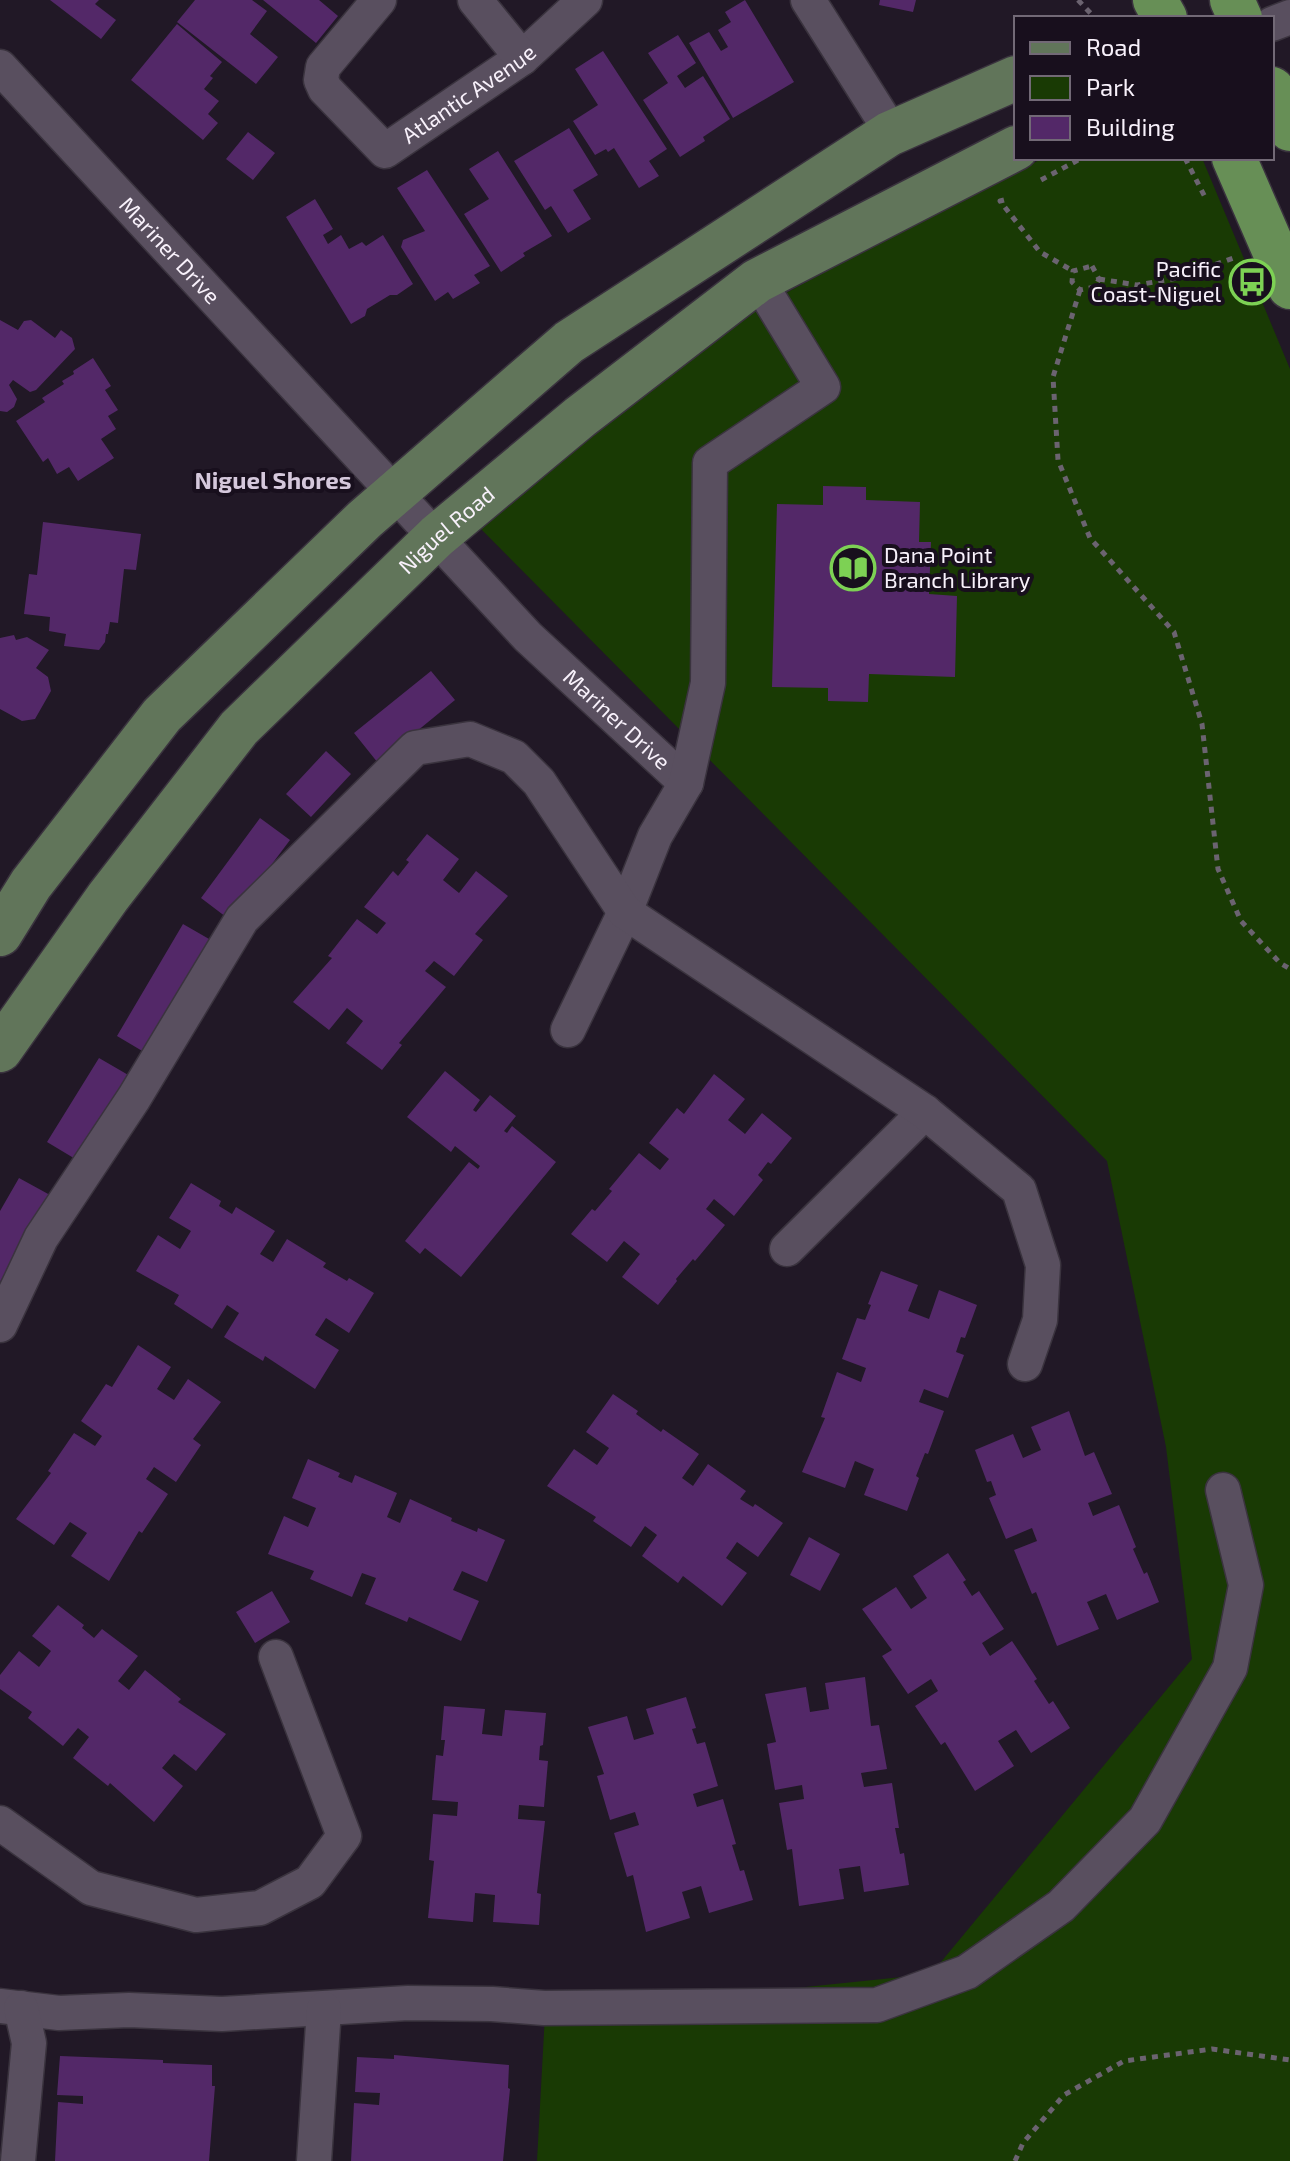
<svg xmlns="http://www.w3.org/2000/svg" width="1290" height="2161" font-family="'Exo 2',sans-serif">
	<style>
		.green { fill: #193a04 }
		.building { fill: #532868 }
		.lines { fill: none; stroke-linecap: round; stroke-linejoin: round }
		.minor-casing { stroke: #3a333e; stroke-width: 37 }
		.major-casing { stroke: #3a333e; stroke-width: 47 }
		.highway-casing { stroke: #3a333e; stroke-width: 47 }
		.path { stroke: #6b6370; stroke-width: 5; stroke-dasharray: 6 6; stroke-linecap: butt }
		.minor { stroke: #594f5f; stroke-width: 34 }
		.major { stroke: #61755a; stroke-width: 44 }
		.highway { stroke: #678f56; stroke-width: 44 }
		.labels { text-anchor: middle; stroke-width: 8; stroke-linejoin: round; paint-order: stroke }
		.street-label { font-size: 22px; fill: #f8f1fb; stroke: #180f1d }
		.poi-label { font-size: 22px; fill: #f8f1fb; stroke: #180f1d; text-anchor: end }
		.neighbourhood-label { font-size: 24px; font-weight: bold; fill: #d5c8dc; stroke: #180f1d }
	</style>
	<rect width="100%" height="100%" fill="#211826"/>
	<path class="green" d="M1044,158H1202L1290,369V2161H537L545,2014L931,1974L1192,1659L1166,1447L1107,1161L477,525L701,339L972,192Z"/>
	<path class="building" d="M50,0H99L95,4L116,20L101,39Z
		M195,0H252L267,11L250,34L278,57L256,84L177,22Z
		M263,0H319L338,16L316,43Z
		M745,0L794,82L733,118L689,43L709,32L721,51L728,47L718,30L731,22L725,12Z
		M880,0H916L913,12L879,5Z
		M177,24L222,62L210,76L213,78L204,89L219,101L208,114L218,123L203,140L131,80Z
		M678,35L696,63L677,76L685,88L703,76L730,119L703,137L705,141L680,157L643,100L668,83L648,53Z
		M603,51L667,149L649,161L659,176L639,188L614,148L608,152L606,149L595,155L573,121L598,105L575,69Z
		M569,128L598,175L573,190L591,219L568,233L551,206L545,210L514,161Z
		M248,132L275,153L253,180L226,159Z
		M498,151L552,236L523,253L525,256L501,272L464,214L489,199L469,169Z
		M427,170L490,266L474,275L480,283L453,299L448,292L435,301L401,247L403,240L425,231L397,188Z
		M315,199L333,229L323,235L328,244L341,235L349,249L362,242L366,246L383,235L413,284L397,295H390L367,309L365,316L351,324L286,217Z
		M0,320L18,330L24,321L31,320L55,338L61,330L72,338L75,349L36,390L30,392L13,380L9,385L17,399L14,407L7,412L0,411Z
		M93,358L111,386L105,390L118,410L108,416L116,429L101,439L114,458L78,481L69,467L57,474L48,458L43,462L16,421L45,402L42,398L64,384L62,381L74,374L73,371Z
		M823,486L866,487V500L920,502L919,542H931L929,594L957,596L955,677L869,674L868,702L828,701V688L772,687L777,504L823,505Z
		M43,522L141,534L136,570L124,569L118,623L110,622L108,634H106L105,642L99,650L64,646L66,634L49,631L50,617L24,614L29,574L37,575Z
		M14,635L16,640L27,637L49,650L36,668L48,677L51,691L35,719L22,721L0,709V638Z
		M431,671L455,700L378,763L354,733Z
		M326,751L351,774L311,817L286,794Z
		M260,818L290,840L230,920L201,898Z
		M427,834L459,859L443,880L459,893L476,871L508,896L475,934L483,940L454,976L434,961L425,971L446,987L399,1043L402,1045L382,1070L346,1043L363,1021L347,1008L329,1030L293,1002L332,958L328,956L357,919L377,934L386,923L364,907L393,871L398,876L409,862L406,860Z
		M183,924L216,943L149,1055L117,1036Z
		M99,1058L130,1076L77,1160L47,1142Z
		M445,1071L480,1100L473,1110L476,1112L490,1095L516,1116L504,1131L507,1133L512,1126L556,1162L461,1277L425,1248L420,1254L405,1241L469,1162L478,1169L480,1166L455,1146L451,1152L407,1117Z
		M714,1074L745,1099L728,1120L745,1134L762,1113L792,1138L771,1164L768,1162L758,1175L763,1180L734,1216L714,1199L706,1209L725,1225L695,1261L693,1259L676,1279L677,1281L658,1305L622,1277L640,1254L624,1241L607,1262L571,1234L592,1209L595,1211L612,1191L609,1189L639,1153L660,1170L669,1159L649,1143L677,1108L684,1114Z
		M19,1178L50,1195L0,1282V1211Z
		M191,1183L221,1201L219,1206L232,1214L236,1207L275,1231L260,1254L273,1262L287,1239L326,1263L323,1267L347,1281L349,1278L374,1293L349,1333L326,1318L315,1335L339,1350L315,1389L265,1356L263,1361L224,1337L239,1313L227,1305L212,1329L174,1304L179,1295L136,1271L158,1235L180,1249L191,1231L169,1218Z
		M881,1271L918,1285L908,1311L929,1319L939,1290L977,1305L965,1338L961,1337L956,1352L964,1355L948,1398L924,1389L919,1402L944,1411L928,1454L925,1453L916,1476L919,1478L907,1511L864,1495L874,1469L855,1461L845,1488L802,1472L825,1418L821,1417L837,1372L861,1382L866,1368L842,1359L857,1318L865,1320L871,1305L868,1304Z
		M138,1345L171,1367L157,1389L174,1400L188,1379L221,1402L193,1439L201,1445L176,1482L154,1467L146,1479L168,1494L142,1533L139,1531L109,1581L71,1556L87,1533L70,1522L54,1545L16,1519L51,1473L48,1471L74,1433L95,1446L102,1436L81,1421L106,1384L112,1387Z
		M613,1394L638,1411L636,1414L661,1432L663,1429L699,1454L682,1478L693,1486L708,1464L746,1491L740,1499L753,1507L755,1504L783,1523L758,1557L737,1542L726,1558L747,1573L722,1606L683,1576L678,1583L642,1556L657,1535L645,1526L631,1547L593,1521L596,1517L547,1486L574,1449L597,1465L609,1448L586,1432Z
		M1069,1411L1085,1456L1094,1452L1112,1494L1088,1503L1093,1516L1119,1505L1136,1547L1133,1549L1144,1574L1147,1572L1159,1602L1117,1620L1106,1594L1087,1602L1099,1629L1057,1646L1036,1592L1032,1594L1014,1550L1037,1541L1032,1528L1006,1539L989,1498L996,1495L991,1481L987,1482L975,1450L1013,1434L1023,1458L1041,1450L1031,1427Z
		M308,1459L340,1473L338,1477L352,1483L355,1475L397,1493L387,1517L400,1523L410,1499L452,1518L451,1521L477,1532L478,1528L505,1540L487,1582L462,1571L453,1590L479,1601L461,1641L409,1617L407,1622L365,1604L376,1578L362,1573L352,1597L310,1579L314,1571L268,1554L284,1516L308,1527L316,1508L292,1498Z
		M809,1537L840,1554L820,1591L790,1575Z
		M948,1553L966,1580L963,1582L972,1596L979,1591L1004,1629L982,1643L990,1656L1012,1641L1037,1679L1034,1681L1049,1704L1053,1701L1070,1728L1031,1753L1016,1730L998,1741L1014,1766L975,1791L945,1742L941,1745L915,1706L938,1691L931,1679L908,1694L882,1656L892,1650L862,1609L896,1587L911,1609L927,1598L913,1576Z
		M272,1591L290,1622L255,1643L236,1612Z
		M58,1605L84,1625L82,1628L94,1638L102,1629L138,1656L118,1681L129,1690L145,1670L181,1699L178,1702L226,1734L196,1771L174,1754L162,1768L183,1786L154,1822L110,1783L108,1786L73,1758L89,1737L78,1728L63,1746L28,1718L32,1712L0,1689V1675L19,1651L39,1667L51,1651L32,1636Z
		M865,1677L871,1726L879,1725L887,1769L861,1773L864,1787L892,1783L899,1828H895L900,1854L904,1853L909,1885L864,1892L860,1866L839,1869L844,1899L799,1906L792,1849L787,1850L779,1803L804,1799L802,1785L775,1790L767,1744L776,1742L765,1694L806,1687L810,1712L829,1709L825,1683Z
		M686,1697L696,1728L692,1729L697,1744L705,1742L718,1786L693,1794L697,1807L723,1799L736,1844L732,1845L740,1871L744,1870L753,1900L709,1913L701,1886L682,1892L690,1918L646,1932L633,1875L627,1877L614,1833L639,1825L635,1812L610,1820L597,1776L604,1774L588,1727L627,1716L634,1740L654,1734L646,1709Z
		M444,1706L485,1709L482,1734L502,1736L505,1710L546,1713L543,1745L540,1746L539,1760L548,1761L544,1807L519,1805L518,1819L545,1821L537,1893L541,1894L539,1925L493,1922L495,1895L475,1893L473,1922L428,1918L434,1861L429,1860L433,1814L457,1816L458,1802L432,1800L436,1755L443,1756L445,1740H441Z
		M394,2055L509,2065L508,2088L510,2089L503,2161H351L354,2103L379,2105L380,2093L355,2092L357,2057L394,2059Z
		M60,2056L163,2060V2063L212,2065V2086H215L209,2161H55L58,2102L83,2104V2096L57,2095Z"/>
	<g class="lines">
		<g class="minor-casing">
			<g id="minor">
				<path id="s1" d="M379,0L323,67L321,80L325,89L385,151L522,58L585,0"/>
				<path d="M475,0L522,58"/>
				<path d="M808,0L892,133"/>
				<path d="M1272,24L1290,17"/>
				<path id="s2" d="M0,67L528,637L686,783"/>
				<path d="M568,1030L625,912L655,836L686,783L708,683L710,463L823,387L758,280"/>
				<path d="M787,1249L925,1112"/>
				<path d="M0,1325L41,1238L134,1098L242,919L415,748L470,739L514,757L539,782L625,912L925,1112L1019,1190L1043,1265L1040,1320L1025,1364"/>
				<path d="M0,1823L91,1888L196,1915L260,1908L310,1882L344,1836L276,1657"/>
				<path d="M0,2006L59,2013L129,2010L222,2014L408,2003L492,2004L544,2008L877,2005L967,1972L1061,1906L1145,1820L1230,1668L1246,1585L1223,1490"/>
				<path d="M18,2161L29,2043L21,2008"/>
				<path d="M314,2161L324,2009"/>
			</g>
		</g>
		<g class="major-casing">
			<g id="major">
				<path d="M0,934L31,884L162,715L365,519L569,342L889,134L1016,78"/>
				<path id="s3" d="M0,1050L108,897L239,728L437,536L580,417L757,281L1016,148"/>
			</g>
		</g>
		<g class="highway-casing">
			<path id="highway" d="M1155,0L1165,18
				M1232,0L1240,18
				M1272,89L1290,129
				M1234,158L1290,287"/>
		</g>
		<path class="path" d="M1078,0L1095,18
			M1185,158L1206,199
			M1041,180L1082,158
			M1004,200L1000,201L1040,252L1073,271
			M1092,266L1099,279L1095,287L1080,290L1072,282L1073,271Z
			M1099,279L1137,285L1178,278L1236,257
			M1080,290L1053,377L1058,460L1090,538L1174,632L1202,724L1218,869L1241,921L1280,963L1290,969
			M1015,2161L1023,2143L1064,2095L1124,2061L1212,2049L1290,2060"/>
		<use href="#minor" class="minor"/>
		<use href="#major" class="major"/>
		<use href="#highway" class="highway"/>
	</g>
	<defs>
		<g id="bus-ring" transform="scale(2.3)"><circle r="9.5" fill="#180f1d" stroke="#7dd154" stroke-width="1.5"/><path d="M-5-6H5V4H4V6H2V4H-2V6H-4V4H-5ZM-3.5-4V0h7V-4ZM-3.5 1.2v1.5H-2V1.2ZM2 1.2v1.5H3.5V1.2Z" fill="#7dd154"/></g>
		<g id="library-ring" transform="scale(2.3)"><circle r="9.5" fill="#180f1d" stroke="#7dd154" stroke-width="1.5"/><path d="M-6-4Q-3-5.5-.7-3.5V5Q-3 3-6 4ZM6-4Q3-5.5 .7-3.5V5Q3 3 6 4Z" fill="#7dd154"/></g>
	</defs>
	<g fill-rule="evenodd">
		<use href="#bus-ring" x="1252" y="282"/>
		<use href="#library-ring" x="853" y="568"/>
	</g>
	<g class="labels">
		<g class="street-label">
			<text dy="8" stroke="none"><textPath href="#s1" startOffset="298">Atlantic Avenue</textPath></text>
			<text dy="8" stroke="none"><textPath href="#s2" startOffset="250">Mariner Drive</textPath></text>
			<text dy="8" stroke="none"><textPath href="#s3" startOffset="688">Niguel Road</textPath></text>
			<text dy="8" stroke="none"><textPath href="#s2" startOffset="898">Mariner Drive</textPath></text>
		</g>
		<g class="poi-label">
			<text x="1221" y="277">Pacific<tspan x="1221" dy="25">Coast-Niguel</tspan></text>
			<text x="884" y="563" text-anchor="start">Dana Point<tspan x="884" dy="25">Branch Library</tspan></text>
		</g>
		<g class="neighbourhood-label">
			<text x="273" y="489">Niguel Shores</text>
		</g>
	</g>
	<rect x="1014" y="16" width="260" height="144" fill="#180f1d" stroke="#726976" stroke-width="2"/>
	<rect x="1030" y="42" width="40" height="12" fill="#61755a" stroke="#726976" stroke-width="2"/>
	<text x="1086" y="56" font-size="24" fill="#f8f1fb">Road</text>
	<rect x="1030" y="76" width="40" height="24" fill="#193a04" stroke="#726976" stroke-width="2"/>
	<text x="1086" y="96" font-size="24" fill="#f8f1fb">Park</text>
	<rect x="1030" y="116" width="40" height="24" fill="#532868" stroke="#726976" stroke-width="2"/>
	<text x="1086" y="136" font-size="24" fill="#f8f1fb">Building</text>
</svg>
